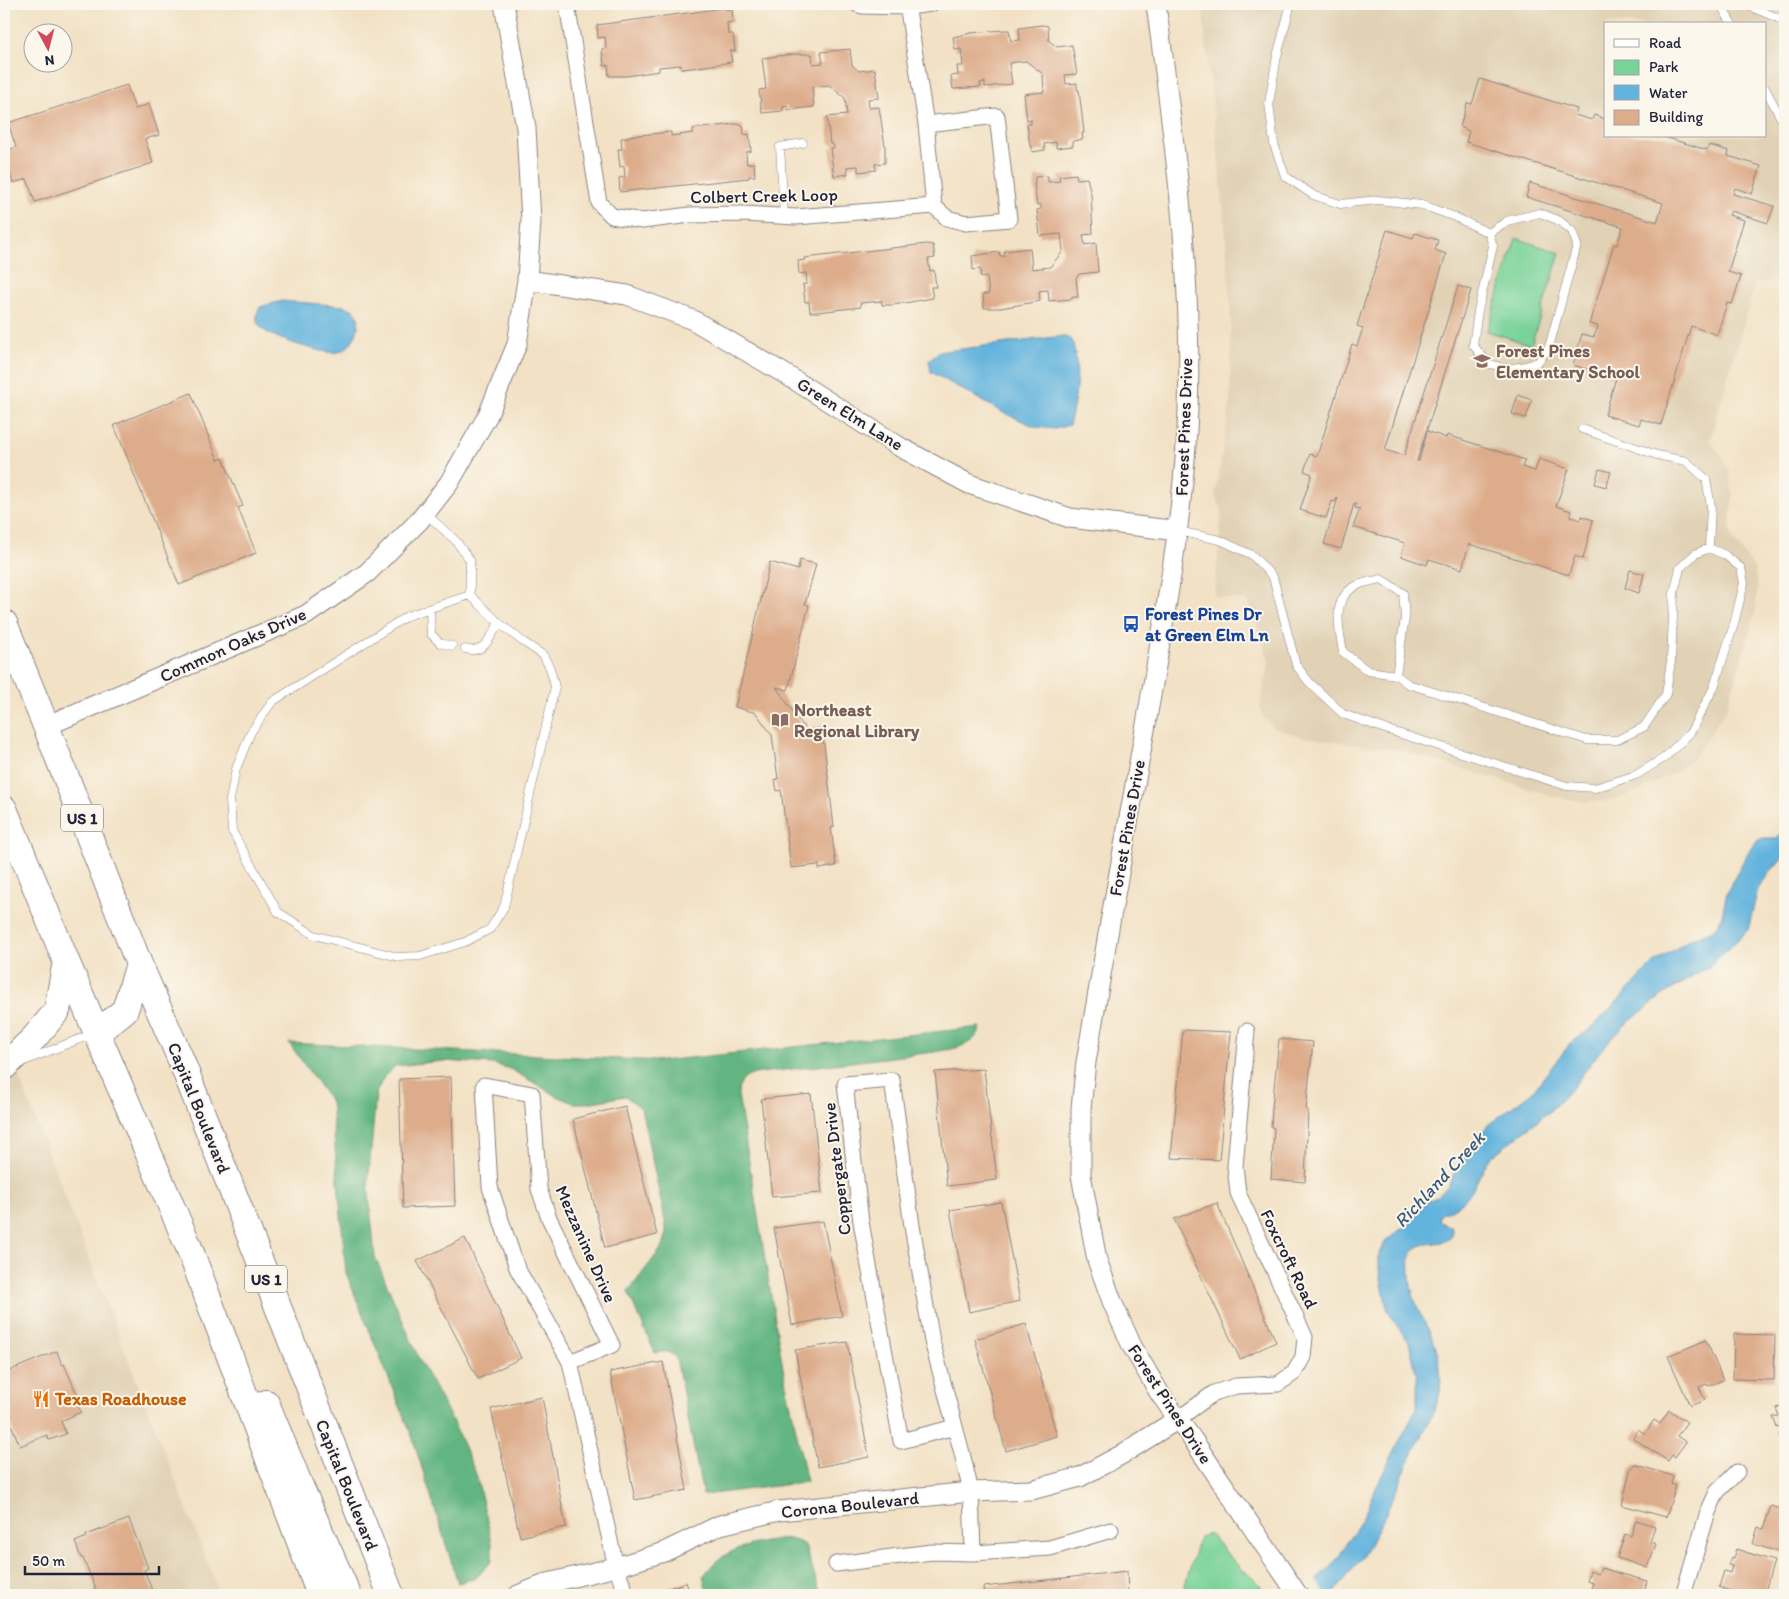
<svg xmlns="http://www.w3.org/2000/svg" width="1789" height="1599" font-family="Itim,sans-serif">
	<style>
		.built { fill: #e1d2b5; fill-rule: evenodd }
		.green { fill: #79d399; stroke: #4e7a6a }
		.forest { fill: #62b581; stroke: #426c5e }
		.water { fill: #62b3dd; stroke: #426a8c }
		.pier { fill: #f2e1c4 }
		.building { fill: #ddac8a }
		.lines { fill: none; stroke-linecap: round; stroke-linejoin: round }
		.service-casing { stroke: #8a8280; stroke-width: 9 }
		.minor-casing { stroke: #8a8280; stroke-width: 17 }
		.tertiary-casing { stroke: #8a8280; stroke-width: 21 }
		.trunk-casing { stroke: #8a8280; stroke-width: 28 }
		.service { stroke: #fff; stroke-width: 8 }
		.minor { stroke: #fff; stroke-width: 15 }
		.tertiary { stroke: #fff; stroke-width: 19 }
		.trunk { stroke: #fff; stroke-width: 26 }
		.labels { text-anchor: middle; stroke-width: 4; stroke-linejoin: round; paint-order: stroke }
		.shield { fill: #fbf7ec; stroke: #636270; stroke-width: 1 }
		.shield-label { font-size: 16px; font-weight: bold; fill: #22223b }
		.street-label { font-size: 18px; fill: #22223b; stroke: #fbf7ec }
		.education-label { font-size: 18px; font-weight: bold; fill: #785e54; stroke: #fbf7ec; text-anchor: start }
		.transit-label { font-size: 18px; font-weight: bold; fill: #164399; stroke: #fbf7ec; text-anchor: start }
		.food-label { font-size: 18px; font-weight: bold; fill: #c56008; stroke: #fbf7ec; text-anchor: start }
		.water-label { font-size: 19px; font-style: italic; fill: #3c5c7c; stroke: #fbf7ec }
	</style>
	<rect width="100%" height="100%" fill="#fbf7ec"/>
	<filter id="ink" filterUnits="userSpaceOnUse"><feTurbulence type="fractalNoise" baseFrequency=".02" numOctaves="2"/><feDisplacementMap in="SourceGraphic" scale="10" xChannelSelector="R" yChannelSelector="G"/><feConvolveMatrix kernelMatrix="1 2 1 2 8 2 1 2 1" color-interpolation-filters="sRGB"/></filter>
	<filter id="wash" filterUnits="userSpaceOnUse"><feTurbulence type="fractalNoise" baseFrequency=".0096" numOctaves="4" result="noise"/><feDisplacementMap in="SourceGraphic" scale="20" xChannelSelector="R" yChannelSelector="G"/><feGaussianBlur stdDeviation="1.12" result="paint"/><feColorMatrix in="noise" values="0 0 0 0 0 0 0 0 0 0 0 0 0 0 0 0 0 1.4 0 .05"/><feComposite in="paint" operator="in"/></filter>
	<g filter="url(#wash)">
		<rect width="100%" height="100%" fill="#f2e1c4"/>
		<path class="built" d="M1202,4H1785V280L1755,283L1710,441L1720,453L1729,469L1733,494L1730,527L1733,539L1753,566L1758,583L1755,614L1726,710L1695,756L1676,772L1636,792L1608,801L1584,802L1553,796L1399,750L1303,737L1274,728L1261,715L1260,708L1269,661L1249,601L1214,596L1222,511L1215,495L1230,404L1231,319L1225,222ZM1605,24H1765V136H1605Z
			M4,1039L220,1595H4Z"/>
		<path class="green" d="M1516,238L1560,253L1531,345L1487,331Z
			M1210,1534L1241,1569L1254,1577L1266,1595H1182L1199,1537Z"/>
		<path class="forest" d="M981,1027C975,1047 952,1049 934,1052L760,1073C747,1075 738,1080 738,1095L784,1374L807,1482L703,1495L676,1358C670,1351 665,1351 655,1353L628,1292L663,1246L666,1236V1225L641,1108L625,1096L587,1103H574L557,1096L510,1069L493,1064L443,1061L395,1066L384,1077L376,1093L368,1184L375,1257L420,1361L452,1420L476,1474L492,1542V1561L476,1578L458,1583L412,1436L346,1273L331,1102L289,1043L661,1061Z
			M789,1539L798,1541L805,1546L821,1595H708L703,1576C708,1571 713,1563 719,1559C738,1545 766,1541 789,1539Z"/>
		<path class="water" d="M282,301L345,306C348,308 353,309 355,311C365,323 352,350 338,352C325,355 276,339 265,331C262,329 259,325 257,322V314L260,307Z
			M1063,336L1072,340C1080,370 1077,395 1069,425L1055,429L1036,427L1002,412L931,372L929,360L938,352Z
			M1785,825V855L1770,872L1758,889L1748,930L1710,966L1663,995L1626,1024L1600,1051L1574,1086L1550,1111L1491,1157C1473,1181 1474,1203 1441,1214L1439,1217L1440,1222L1451,1227L1453,1230C1451,1253 1416,1233 1410,1258C1409,1262 1410,1268 1410,1273C1410,1309 1435,1329 1439,1362C1441,1371 1441,1383 1440,1392C1437,1408 1422,1436 1414,1451C1399,1483 1386,1517 1368,1547C1358,1564 1344,1580 1332,1595H1304L1306,1590L1338,1558L1362,1519L1380,1479L1417,1408V1376L1409,1342L1395,1323L1387,1308L1379,1269V1256L1385,1242L1402,1228L1409,1225L1425,1203L1438,1196L1448,1187L1461,1158L1488,1125L1532,1092L1569,1045L1594,1026L1654,963L1689,940L1713,930L1719,924L1722,915L1727,892L1747,854L1757,841L1763,838H1776L1782,833Z"/>
		<path class="pier" d="M1315,1578L1326,1595H1301L1304,1588Z"/>
		<g id="blocks">
			<path class="building" d="M725,8L726,10L732,9L733,22L727,23L728,34H733L735,51H730L732,62L692,68L681,69V65L659,67V71L627,76H609L608,65L604,66L602,49L606,48L605,37L598,38L597,25Z
				M1041,25L1048,26L1049,41L1057,47L1072,45L1077,74L1065,75L1066,84L1077,83V90H1079L1084,133H1082L1083,139L1073,141V146L1056,148V142L1044,144L1045,150L1032,152V146H1030L1027,124H1031V119L1027,120L1024,94L1044,92L1043,74L1026,61L1009,63L1012,84L985,87V82L980,83L981,87L953,89L951,76L958,75L957,66H963L961,49L955,50L953,37L971,33L1003,30H1009L1011,41L1020,40L1019,28Z
				M850,49L852,65L859,71L875,69L879,98L868,99L869,108L879,107L885,146V163L875,164L876,170L858,172V166L847,167L848,174L834,176L830,148H834L833,144H830L827,117L847,115L845,98L829,85L812,87L814,107L788,110L787,106L783,107V111L762,113L759,90L766,89L762,58L795,54H812L813,64L823,63L821,52Z
				M1480,79L1577,109L1575,115L1592,120L1594,115L1605,119V136H1661L1707,150L1709,145L1729,151L1728,156L1761,166L1752,194L1735,188L1733,194L1774,206L1768,223L1731,211L1729,215L1744,220L1728,272L1741,276L1732,304L1727,303L1717,335L1691,326L1661,425L1641,419L1639,425L1605,415L1616,378L1573,365L1582,334L1594,337L1598,326L1589,324L1614,244L1617,245L1623,227L1526,197L1530,183L1657,222L1663,203L1466,142L1469,131L1460,127L1467,103L1472,104Z
				M127,85L135,109L149,104L159,135L145,139L153,163L35,202L27,179L13,183L4,155V152L16,147L8,123Z
				M735,124L743,125L744,135L749,134L751,151L746,152L747,164L754,163L755,176H749V178L620,192L619,178L625,177L624,166L620,167L618,149H622L621,138H628V136L671,132V136L693,133V129Z
				M1076,174L1077,179L1087,178L1091,194L1093,234L1083,235L1085,245L1096,243L1098,272L1079,274L1076,278L1078,297H1072V299L1049,301L1048,290L1039,291L1040,301L1001,308H984L983,294H989L987,277L981,278L980,269L973,270L972,256L999,252L1000,256H1005L1004,251L1030,248L1032,269L1050,267L1063,251L1061,234L1040,236L1037,210L1041,209V205H1037L1034,184H1035V177L1048,176V182L1060,181L1059,176Z
				M1387,230L1413,238L1415,233L1438,240L1435,250L1446,254L1385,450L1404,456L1458,286L1471,290L1417,461H1419L1427,431L1446,438L1447,435L1525,460L1522,467L1535,471L1539,459L1569,469L1556,506L1571,511L1570,516L1580,520L1582,516L1593,520L1583,559L1575,556L1569,575L1469,544L1462,569L1429,559L1427,565L1401,556L1405,543L1353,527L1360,509L1355,508L1356,504H1354L1341,549L1324,544L1338,498H1337L1335,502L1332,501L1326,518L1300,510L1312,474L1304,471L1310,454L1317,456L1352,344L1357,346L1363,328L1357,326Z
				M927,244L933,245L935,258L928,259L930,271L934,270L936,287H931L933,298L893,305H882V301L860,303L861,307L818,312H810L809,302H805L803,284H807L806,273L799,274L798,261L805,260L804,258Z
				M191,393L218,460L223,458L236,490L243,506L238,508L256,553L179,585L114,425Z
				M1518,395L1532,400L1526,418L1512,414Z
				M1599,469L1611,472L1606,487L1595,484Z
				M800,560L816,564L805,604L809,605L788,690L776,687L806,730L822,728L834,827L831,828L836,866L819,869V865L791,868L781,790L777,791L775,780L778,779L772,735L756,713L735,707L770,562L798,570Z
				M1630,570L1644,574L1639,593L1625,588Z
				M1183,1030L1231,1032L1219,1160L1171,1158Z
				M1279,1039L1313,1042L1306,1110H1308L1305,1182L1271,1179L1274,1128L1271,1127L1272,1108Z
				M984,1069L997,1180L947,1186L935,1072Z
				M451,1077L455,1206L403,1208L399,1079Z
				M811,1094L822,1193L772,1197L761,1099Z
				M625,1106L657,1235L605,1248L573,1119Z
				M1001,1202L1020,1301L969,1312L950,1210Z
				M1217,1203L1276,1342L1240,1359L1174,1219Z
				M823,1221L842,1316L792,1325L774,1228Z
				M465,1238L521,1358L478,1379L417,1261Z
				M1026,1324L1057,1436L1006,1451L975,1339Z
				M1734,1334L1775,1335L1774,1380L1733,1379Z
				M1706,1340L1723,1380L1708,1386L1707,1384L1699,1387L1705,1400L1690,1406L1668,1356Z
				M847,1342L869,1457L818,1467L795,1350Z
				M57,1351L62,1365L64,1364L79,1399L76,1400L81,1412L61,1421L66,1434L49,1440L47,1435L20,1446L4,1407V1373Z
				M663,1362L687,1490L635,1500L610,1372Z
				M542,1397L566,1527L520,1537L491,1409Z
				M1785,1404V1452L1779,1434L1783,1433L1781,1427L1777,1428L1773,1417L1779,1416L1776,1408Z
				M1669,1410L1687,1422L1677,1436L1686,1442L1675,1457L1672,1455L1668,1461L1633,1438L1638,1429L1645,1434L1654,1420L1660,1424Z
				M1634,1464L1673,1476L1671,1484L1676,1486L1666,1517L1622,1505L1631,1467L1633,1468Z
				M1771,1506L1785,1510V1554L1753,1544L1758,1527L1763,1529Z
				M129,1519L148,1568L144,1570L154,1595H96L94,1590L96,1589L83,1558H81L75,1542L87,1537L86,1535Z
				M1636,1520L1655,1526L1650,1542L1656,1544L1648,1568L1617,1558L1625,1534L1631,1536Z
				M1736,1549L1774,1561L1764,1595H1744L1719,1587L1724,1571L1730,1573L1732,1566L1728,1565L1731,1557L1733,1558Z
				M1601,1568L1647,1581L1643,1595H1589L1593,1582L1587,1580L1590,1571L1599,1574Z
				M1127,1571L1128,1595H984L983,1587Z
				M686,1582L690,1594L698,1591L700,1595H658L657,1592Z
				M959,1590L960,1595H916V1594Z"/>
		</g>
	</g>
	<g filter="url(#ink)">
		<use href="#blocks" fill-opacity="0" stroke="#8a8280" stroke-width="1"/>
		<g class="lines">
			<g class="service-casing">
				<path id="service" d="M1289,4V11L1277,56L1269,103L1274,144L1285,176L1313,195L1340,204L1378,200L1422,205L1455,217L1489,233L1493,246L1478,311L1473,345L1488,363L1506,369L1526,366L1538,362L1549,347L1577,245L1572,231L1560,221L1540,213L1507,221L1489,233
					M1720,4L1732,24
					M1744,4L1785,21
					M1765,88L1785,126
					M784,217L780,147L803,143
					M1582,429L1657,455L1686,461L1706,479L1711,506L1709,548
					M425,513L455,540L470,560V595L407,616L272,702L251,732L236,769L230,800L232,831L278,912L314,935L398,957L420,956L465,942L490,929L504,907L555,687L550,668L543,655L522,641L499,623L470,595
					M1178,531L1220,540L1252,555L1273,577L1296,665L1309,682L1343,714L1388,730L1567,786L1595,788L1636,775L1664,758L1690,733L1714,687L1734,624L1744,583L1741,568L1725,555L1709,548L1695,554L1680,568L1674,593L1671,661L1666,694L1644,727L1617,740H1587L1408,684L1396,675L1368,671L1343,652C1339,628 1330,597 1358,585C1365,582 1374,581 1381,579L1403,593L1405,618L1396,675
					M430,609L431,634L440,643L452,646
					M465,649C485,655 490,637 499,623
					M24,1061L92,1034"/>
			</g>
			<g class="minor-casing">
				<path id="minor" d="M567,4L599,203L612,216L642,221L690,215L742,214L796,217L934,206L926,124L907,4
					M856,4L862,6L908,7L931,4
					M926,124L997,116L1009,219L966,223L947,218L934,206
					M570,1362L612,1345L549,1218L539,1189L532,1094L484,1085L490,1187L517,1268L570,1362L616,1567L627,1595
					M1178,1419L1214,1393L1236,1386L1278,1384L1294,1373L1303,1357L1305,1337L1238,1193L1235,1166L1247,1031
					M955,1427L901,1441L861,1222L845,1084L892,1080L912,1226L932,1341L962,1453L971,1492L973,1553
					M836,1564L932,1552L973,1553L1050,1548L1111,1530
					M1683,1595L1708,1512L1717,1492L1737,1472"/>
			</g>
			<g class="tertiary-casing">
				<path id="tertiary" d="M1156,4C1174,138 1193,274 1188,410C1184,516 1164,620 1146,724C1125,837 1105,949 1086,1062L1081,1108V1175L1097,1260L1113,1304L1132,1346L1160,1394L1193,1440L1298,1595
					M527,280L627,295L693,320L785,374L900,447L969,484L1070,518L1178,531
					M46,726L306,615L367,573L420,520L449,483L488,415L517,344L527,280L531,221L526,128L504,4
					M518,1595L548,1583L616,1567L664,1552L720,1525L779,1511L971,1492L1031,1490L1080,1477L1121,1455L1178,1419"/>
			</g>
			<g class="trunk-casing">
				<path id="trunk" d="M4,623L46,726L139,964L181,1060L391,1595
					M4,809L66,961L188,1245L320,1595
					M98,1032L125,1010L139,964
					M4,1067L34,1038L57,1011L66,961
					M266,1403L300,1486L348,1595"/>
			</g>
			<use href="#service" class="service"/>
			<use href="#minor" class="minor"/>
			<use href="#tertiary" class="tertiary"/>
			<use href="#trunk" class="trunk"/>
		</g>
	</g>
	<defs>
		<g id="school-bare" transform="scale(1.35)"><path d="M0-5L7-2L0 1L-7-2ZM-4 1L0 2.5L4 1V4Q0 6-4 4Z" fill="#8d6e63" stroke="#fbf7ec" stroke-width="2.5" paint-order="stroke"/></g>
		<g id="bus-bare" transform="scale(1.35)"><path d="M-5-6H5V4H4V6H2V4H-2V6H-4V4H-5ZM-3.5-4V0h7V-4ZM-3.5 1.2v1.5H-2V1.2ZM2 1.2v1.5H3.5V1.2Z" fill="#1a4fb4" stroke="#fbf7ec" stroke-width="2.5" paint-order="stroke"/></g>
		<g id="library-bare" transform="scale(1.35)"><path d="M-6-4Q-3-5.5-.7-3.5V5Q-3 3-6 4ZM6-4Q3-5.5 .7-3.5V5Q3 3 6 4Z" fill="#8d6e63" stroke="#fbf7ec" stroke-width="2.5" paint-order="stroke"/></g>
		<g id="restaurant-bare" transform="scale(1.35)"><path d="M-5-6h1v4h1v-4h1v4h1v-4h1v5L-1.5 .5V6h-2V.5L-5-1ZM5-6V6H3V1.5H1.5Q1.5-4 5-6Z" fill="#e8710a" stroke="#fbf7ec" stroke-width="2.5" paint-order="stroke"/></g>
	</defs>
	<g fill-rule="evenodd">
		<use href="#school-bare" x="1482" y="361"/>
		<use href="#bus-bare" x="1131" y="624"/>
		<use href="#library-bare" x="780" y="720"/>
		<use href="#restaurant-bare" x="41" y="1399"/>
	</g>
	<g class="labels">
		<g class="shield">
			<rect x="61" y="804.5" width="42" height="27" rx="4"/>
			<rect x="245" y="1265.5" width="42" height="27" rx="4"/>
		</g>
		<g class="shield-label">
			<text x="82" y="824">US 1</text>
			<text x="266" y="1285">US 1</text>
		</g>
		<g class="street-label">
			<text transform="translate(764 196) rotate(-1)" y="6">Colbert Creek Loop</text>
			<text transform="translate(850 414) rotate(32)" y="6">Green Elm Lane</text>
			<text transform="translate(1184 427) rotate(-88)" y="6">Forest Pines Drive</text>
			<text transform="translate(233 645) rotate(-24)" y="6">Common Oaks Drive</text>
			<text transform="translate(1127 828) rotate(-80)" y="6">Forest Pines Drive</text>
			<text transform="translate(199 1108) rotate(68)" y="6">Capital Boulevard</text>
			<text transform="translate(837 1169) rotate(-97)" y="6">Coppergate Drive</text>
			<text transform="translate(586 1244) rotate(66)" y="6">Mezzanine Drive</text>
			<text transform="translate(1289 1259) rotate(64)" y="6">Foxcroft Road</text>
			<text transform="translate(1170 1404) rotate(57)" y="6">Forest Pines Drive</text>
			<text transform="translate(347 1485) rotate(68)" y="6">Capital Boulevard</text>
			<text transform="translate(850 1505) rotate(-6)" y="6">Corona Boulevard</text>
		</g>
		<g class="education-label">
			<text x="1496" y="357">Forest Pines<tspan x="1496" dy="21">Elementary School</tspan></text>
			<text x="794" y="716">Northeast<tspan x="794" dy="21">Regional Library</tspan></text>
		</g>
		<g class="transit-label">
			<text x="1145" y="620">Forest Pines Dr<tspan x="1145" dy="21">at Green Elm Ln</tspan></text>
		</g>
		<g class="food-label">
			<text x="55" y="1405">Texas Roadhouse</text>
		</g>
		<g class="water-label">
			<text transform="translate(1439 1179) rotate(-47)" y="7">Richland Creek</text>
		</g>
	</g>
	<rect width="1789" height="1599" fill="none" stroke="#fbf7ec" stroke-width="20"/>
	<rect x="1604" y="22" width="162" height="115" fill="#fbf7ec" stroke="#a4a2a5"/>
	<rect x="1614" y="39" width="25" height="8" fill="#ffffff" stroke="#a4a2a5"/>
	<text x="1649" y="48" font-size="15" fill="#22223b">Road</text>
	<rect x="1614" y="60" width="25" height="15" fill="#79d399" stroke="#a4a2a5"/>
	<text x="1649" y="72" font-size="15" fill="#22223b">Park</text>
	<rect x="1614" y="85" width="25" height="15" fill="#62b3dd" stroke="#a4a2a5"/>
	<text x="1649" y="98" font-size="15" fill="#22223b">Water</text>
	<rect x="1614" y="110" width="25" height="15" fill="#ddac8a" stroke="#a4a2a5"/>
	<text x="1649" y="122" font-size="15" fill="#22223b">Building</text>
	<g transform="translate(48 48) rotate(173)"><circle r="24" fill="#fbf7ec" stroke="#a4a2a5"/>
	<path d="M0-4L9 19L0 12L-9 19Z" fill="#d1495b"/>
	<text y="-8" font-size="14" font-weight="bold" text-anchor="middle" fill="#22223b">N</text>
	</g>
	<path d="M25 1566v8h134v-8" fill="none" stroke="#22223b" stroke-width="2.5"/>
	<text x="32" y="1566" font-size="15" fill="#22223b" stroke="#fbf7ec" stroke-width="4" paint-order="stroke">50 m</text>
</svg>
